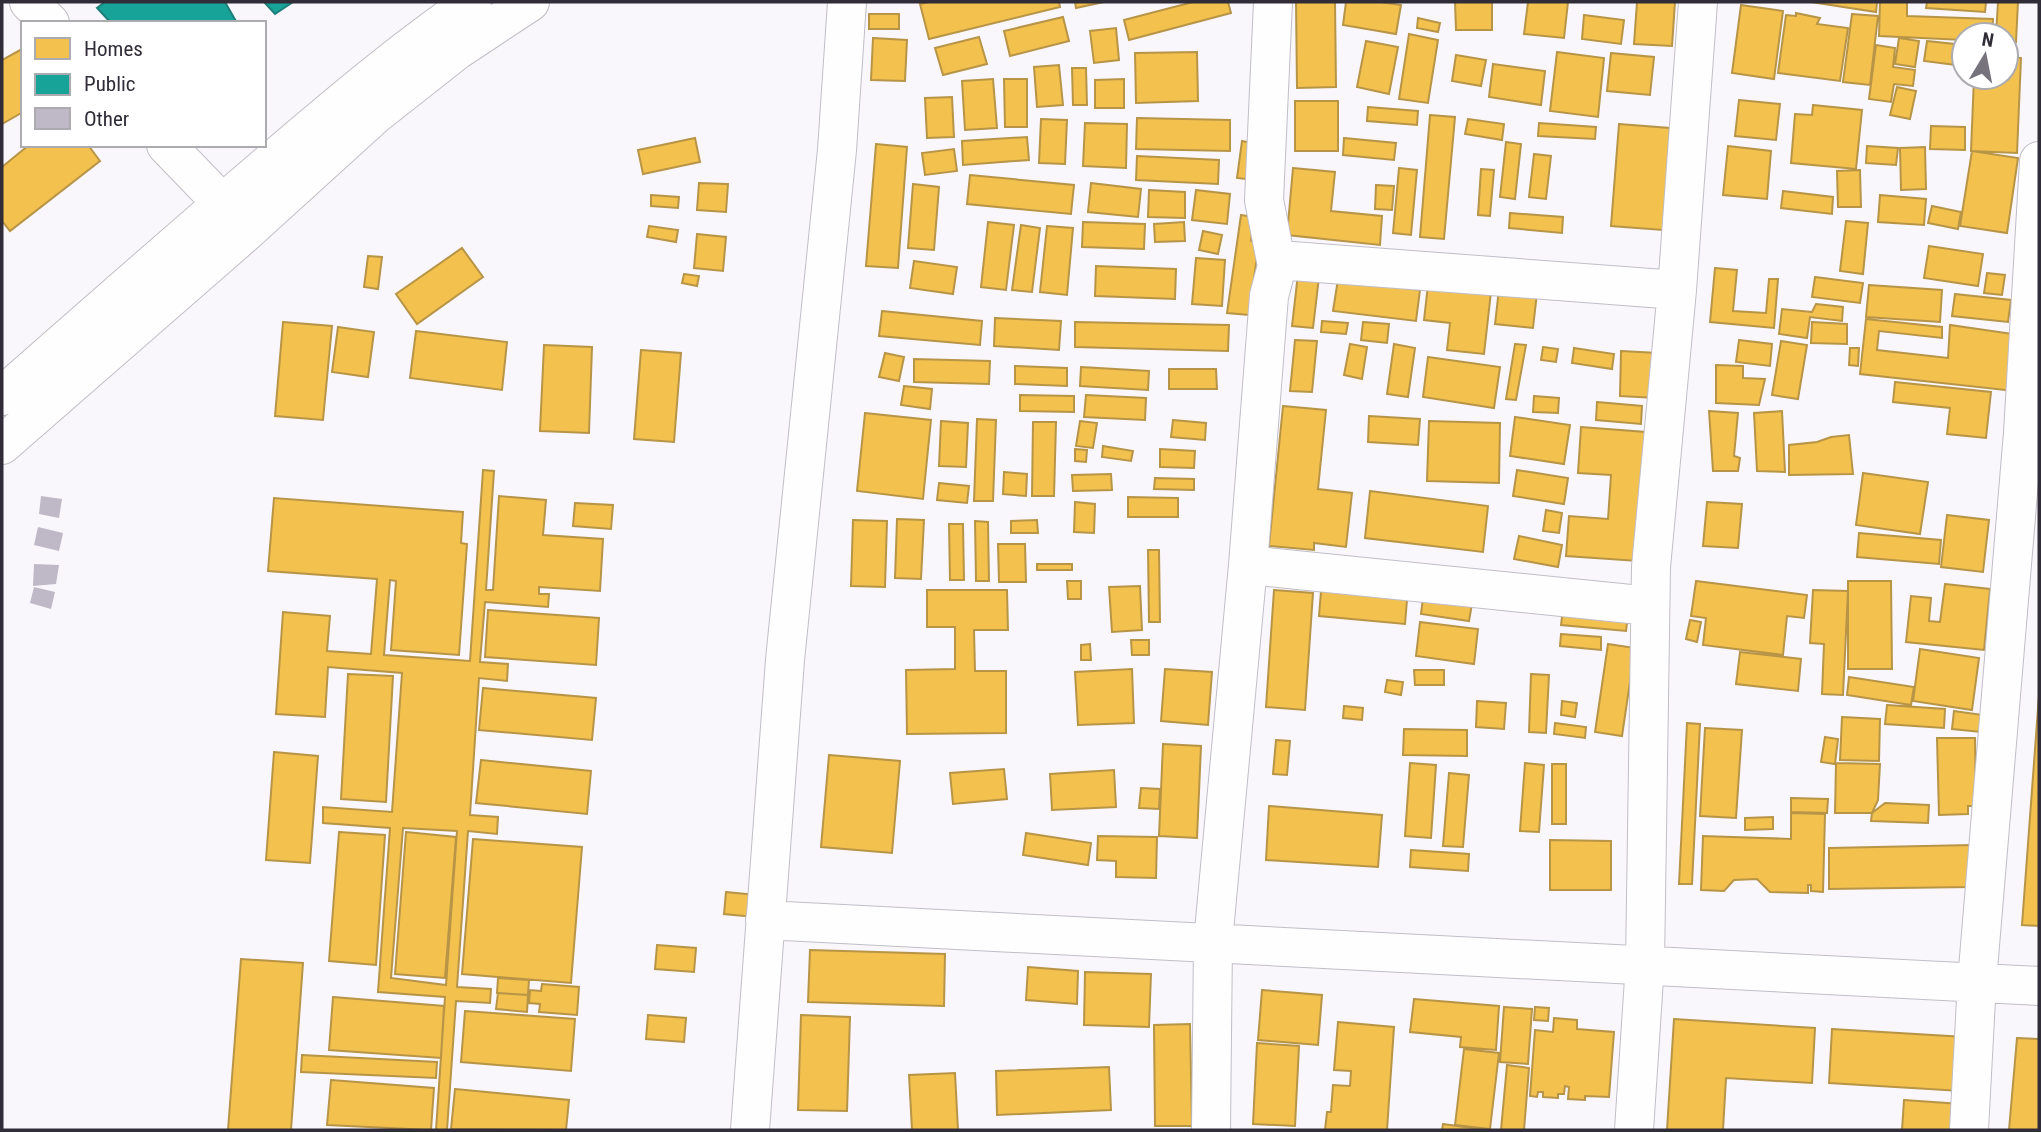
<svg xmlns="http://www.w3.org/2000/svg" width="2041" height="1132" font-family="'Roboto Condensed',sans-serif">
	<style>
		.homes { fill: #f2c14e; stroke: #b89447; stroke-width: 2; fill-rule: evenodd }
		.public { fill: #17a398; stroke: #1e7f7b; stroke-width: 2 }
		.building { fill: #beb8c7 }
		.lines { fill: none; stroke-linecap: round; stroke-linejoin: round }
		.minor-casing { stroke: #c1bec6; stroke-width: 40 }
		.minor { stroke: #fefeff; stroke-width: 38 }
	</style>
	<rect width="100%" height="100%" fill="#f9f7fc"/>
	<path class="homes" d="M929,2H1059L1060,7L929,39L920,4Z
		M1075,2H1104L1076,8Z
		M1193,2H1228L1231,13L1129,40L1124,20Z
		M1296,2H1335L1336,87L1297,88Z
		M1346,2H1380L1401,5L1396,34L1343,25Z
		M1455,2H1492V30H1456Z
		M1528,2H1568L1564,38L1524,34Z
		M1637,2H1675L1672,46L1634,44Z
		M1811,2H1877L1876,12Z
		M1880,2H1907V16L1993,19L1992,35H1964V40L1879,36Z
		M1927,2H1986L1985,12L1926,8Z
		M1998,2H2018L2016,42H2006V35H1996Z
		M1741,5L1783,11L1774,79L1732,73Z
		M1796,13L1820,18L1817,24L1848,28L1840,81L1778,73L1786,15L1796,16Z
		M869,14H899V29H869Z
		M1852,14L1878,16L1870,85L1843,82Z
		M1584,15L1624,20L1621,44L1582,39Z
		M1063,17L1069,41L1010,56L1004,31Z
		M1418,18L1440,23L1438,32L1417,28Z
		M1116,28L1119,60L1094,63L1090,31Z
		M1409,34L1438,40L1428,103L1399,99Z
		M979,37L987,64L943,75L935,48Z
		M873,38L907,40L905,81L871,80Z
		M1899,38L1919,41L1915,67L1895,64Z
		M1366,41L1398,47L1389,94L1357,87Z
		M1927,41L1964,45V66L1924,61Z
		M1876,45L1895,48L1893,67L1915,70L1913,86L1894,84L1891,102L1869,99Z
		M22,49L23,112L2,124V60Z
		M1197,52L1198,101L1136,103L1135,53Z
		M1557,52L1604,58L1598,117L1550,111Z
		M1611,53L1654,57L1650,95L1607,91Z
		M1456,55L1486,60L1481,86L1452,81Z
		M2006,56L2021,58L2017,153L1971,151L1974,77H2006Z
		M1493,64L1545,71L1541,105L1489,97Z
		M1059,65L1063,105L1037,107L1034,67Z
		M1072,68H1086L1087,105H1073Z
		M993,79L997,128L965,130L962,81Z
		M1004,79H1027V127H1005Z
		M1124,79V108H1095V80Z
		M1897,87L1916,91L1910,119L1890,115Z
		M952,97L954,137L927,138L925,98Z
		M1739,100L1780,104L1776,140L1735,136Z
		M1295,101H1338V151H1295Z
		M1813,105L1862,110L1856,169L1791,163L1795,114L1812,115Z
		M1368,107L1418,111L1417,125L1367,121Z
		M1430,115L1455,117L1444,239L1420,237Z
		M1137,118L1230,120V151L1136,149Z
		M1041,119L1067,120L1065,164L1039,163Z
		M1468,119L1504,124L1502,140L1465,134Z
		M1085,123L1127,124L1126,168L1083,166Z
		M1539,123L1596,127L1595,139L1538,136Z
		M1619,124L1670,128L1663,230L1611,226Z
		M1931,126L1965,127V150L1930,149Z
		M1027,137L1029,160L963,165L962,141Z
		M695,138L700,162L643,174L638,150Z
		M1344,138L1396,143L1394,160L1343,155Z
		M1242,141L1257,144L1253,180L1237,178Z
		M1506,142L1521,144L1515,199L1500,197Z
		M876,144L907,147L898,268L866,266Z
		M29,145H88L100,161L10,231L2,221V167Z
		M1728,146L1771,151L1767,199L1723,195Z
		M1867,146L1898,148L1896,165L1866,163Z
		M1925,147L1926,189L1901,190L1900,148Z
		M954,149L957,171L925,175L922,153Z
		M1972,151L2018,158L2007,233L1960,226Z
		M1534,154L1551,156L1546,199L1529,197Z
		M1137,156L1219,160L1218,184L1136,180Z
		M1293,168L1335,172L1331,211L1382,216L1380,245L1287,235Z
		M1399,168L1417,170L1411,235L1393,233Z
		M1481,169L1494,170L1490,216L1478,215Z
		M1860,170L1861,207H1838L1837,171Z
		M970,175L1074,185L1071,214L967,204Z
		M699,183L728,184L726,212L697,210Z
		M1091,183L1141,189L1138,217L1088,212Z
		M913,184L939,187L934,250L908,248Z
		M1376,185L1394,186L1392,210L1375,209Z
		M1149,190L1185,192V218L1148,217Z
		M1196,190L1230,194L1227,224L1192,220Z
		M1783,191L1833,197L1832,214L1781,208Z
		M651,195L679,197L678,208L651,206Z
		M1880,195L1926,199L1924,225L1878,222Z
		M1932,206L1961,212L1958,229L1928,223Z
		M1510,213L1563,217L1562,233L1509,228Z
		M1241,215L1254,217L1251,241L1259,242L1249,315L1227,313Z
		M1846,221L1868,223L1863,274L1840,271Z
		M988,222L1014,225L1006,290L981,287Z
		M1083,222L1145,224L1144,249L1082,247Z
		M1184,222L1185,241L1155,242L1154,224Z
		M1021,225L1040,228L1032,292L1012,290Z
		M649,226L678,230L676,242L647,237Z
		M1047,226L1073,228L1067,295L1040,292Z
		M1203,231L1222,235L1218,254L1199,250Z
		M697,234L726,237L723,271L694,268Z
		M1929,246L1983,254L1978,286L1924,278Z
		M462,248L483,277L417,324L396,294Z
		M368,256L382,257L378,289L364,287Z
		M1196,258L1225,260L1222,306L1192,304Z
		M914,261L957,267L953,294L910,288Z
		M1096,266L1176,269L1175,299L1095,296Z
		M1715,268L1737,270L1733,311L1766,313L1769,279H1778L1774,328L1710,322Z
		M1987,273L2005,275L2002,295L1984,293Z
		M684,274L699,276L697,286L682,283Z
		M1298,274L1319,277L1313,328L1292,326Z
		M1815,277L1863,283L1860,303L1812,297Z
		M1338,279L1420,290L1416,321L1333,311Z
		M1428,285L1491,292L1484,354L1447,350L1450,323L1424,320Z
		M1869,285L1942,290L1940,322L1866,317Z
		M1499,289L1537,293L1533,328L1495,324Z
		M1955,294L2011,300L2008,322L1952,316Z
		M1816,304L1843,307L1842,321L1810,317L1807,338L1779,334L1782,309L1812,312Z
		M882,311L982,321L980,345L879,336Z
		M995,318L1061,321L1059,350L994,346Z
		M1866,319L1942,327V338L1879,331L1877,350L1948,358L1950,325L2020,335L2014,391L1860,374Z
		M1322,321L1348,323L1346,334L1321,332Z
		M283,322L332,326L323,420L275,416Z
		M1075,322L1229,325L1228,351L1075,347Z
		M1363,322L1389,324L1387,343L1361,340Z
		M1812,322L1847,324V344L1811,343Z
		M338,327L374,332L368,377L332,372Z
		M416,331L507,342L502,390L410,378Z
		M1295,340L1317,341L1312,392L1290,391Z
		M1739,340L1772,344L1770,366L1736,362Z
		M1781,341L1807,345L1798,399L1772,395Z
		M1350,344L1367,347L1362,379L1344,375Z
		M1394,344L1415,348L1408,397L1387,394Z
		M1515,344L1526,345L1516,400L1506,399Z
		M544,345L592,347L589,433L540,431Z
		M1543,347L1558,349L1556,362L1541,360Z
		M1574,348L1614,354L1612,369L1572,363Z
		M1850,348H1859L1858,366L1849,365Z
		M641,350L681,353L674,442L634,439Z
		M1621,351L1658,353L1656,398L1620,396Z
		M885,353L904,357L899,381L879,377Z
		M1428,357L1500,367L1494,408L1423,397Z
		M914,359L990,361L989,384L914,382Z
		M1716,365L1743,366V378L1765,379L1759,405L1716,403Z
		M1015,366L1067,368V386L1015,384Z
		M1081,367L1149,371L1148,390L1080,386Z
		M1169,369H1216L1217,389H1169Z
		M1895,382L1991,392L1986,438L1947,434L1950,408L1893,402Z
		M904,386L932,389L930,409L901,405Z
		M1020,395L1074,396V412L1020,411Z
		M1086,395L1146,398L1145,420L1084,417Z
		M1534,396L1559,398L1558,413L1533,412Z
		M1597,402L1642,406L1641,424L1596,420Z
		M1283,406L1326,410L1318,489L1352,493L1346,547L1314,543V550L1269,546Z
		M1709,411L1738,413L1734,456L1740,458L1738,471H1713Z
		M1782,411L1785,472L1757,471L1754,413Z
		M865,413L931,420L923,499L857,491Z
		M1369,416L1420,419L1418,445L1368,442Z
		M1515,417L1570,425L1564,464L1510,456Z
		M977,419L996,420L993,501H974Z
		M1173,420L1206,423L1205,440L1171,437Z
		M941,421L968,423L966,467L939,466Z
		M1080,421L1097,423L1093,448L1076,446Z
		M1429,421L1500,423L1499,483L1427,481Z
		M1033,422H1056L1054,496H1032Z
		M1581,427L1646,432L1638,561L1566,556L1569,516L1608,519L1611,475L1578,473Z
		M1849,435L1853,474L1789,475V445L1817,442L1831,437Z
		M1103,446L1133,451L1131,461L1102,457Z
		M1075,449L1087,450L1086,462L1075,461Z
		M1160,449L1195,451L1194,468L1160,467Z
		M483,470L494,471L486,590H493L499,496L546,500L543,535L603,539L600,591L539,587V594H549L548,607L485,602L480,662L508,664L507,681L479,678L470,815L498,817L497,834L468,831L457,987L491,989L490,1003L456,1001L447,1130H436L445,997L378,992L390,828L323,823V807L392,812L402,673L328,667L325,717L276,714L283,612L330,616L327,651L371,654L377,579L268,571L274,498L463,512L461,543L467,544L459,655L391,650L396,581L390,580L384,655L470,661ZM403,828L457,831L446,985L391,978Z
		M1517,470L1568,478L1564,504L1513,496Z
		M1004,472L1027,474L1026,496L1003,494Z
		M1863,473L1928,482L1920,534L1856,525Z
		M1111,474L1112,490L1073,491L1072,475Z
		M1155,478L1194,479V490L1154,489Z
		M939,483L969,486L967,503L937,500Z
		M1370,491L1488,506L1483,552L1365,538Z
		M1128,497L1178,498V517H1128Z
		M1075,502L1095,504L1094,533L1074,532Z
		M1707,502L1742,504L1738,548L1703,546Z
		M575,503L613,505L611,529L573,526Z
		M1546,510L1562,513L1559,533L1543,531Z
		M1947,515L1989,520L1983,572L1941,567Z
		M897,519L924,520L921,579L895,578Z
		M853,520L887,521L885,587L851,586Z
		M1037,520L1038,533H1011V521Z
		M975,521L988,522L989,581H976Z
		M949,524H963L964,580H950Z
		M1859,533L1941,540L1939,564L1857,557Z
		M1519,536L1562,545L1558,567L1514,559Z
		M998,544H1025L1026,582H999Z
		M1148,550H1159L1160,622H1149Z
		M1037,564H1072V570H1037Z
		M1322,579L1408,588L1405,624L1319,616Z
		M1067,581H1081V599H1068Z
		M1696,581L1807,595L1804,618L1787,616L1783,655L1703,645L1706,618L1691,616Z
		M1848,581H1891L1892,669H1848Z
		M1945,584L1990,589L1984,650L1906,642L1911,596L1931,598L1929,621L1940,622Z
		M1140,586L1142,630L1112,632L1109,587Z
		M927,590H1007L1008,630H974L975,671H1006V733L907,734L906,670L955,669V627H927Z
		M1274,590L1313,593L1305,710L1266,707Z
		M1424,590L1473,598L1469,621L1421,614Z
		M1813,590L1848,591L1843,695L1822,694L1824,644L1810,643Z
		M1563,609L1628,614L1626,631L1561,625Z
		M488,610L599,618L596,665L485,657Z
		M1690,620L1701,622L1697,642L1686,639Z
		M1420,622L1478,629L1474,664L1416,656Z
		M1561,634L1601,637V650L1560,646Z
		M1131,640H1149V655H1132Z
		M1090,644L1091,660H1081V645Z
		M1608,644L1635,648L1622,736L1595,732Z
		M1920,649L1979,658L1972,710L1913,701Z
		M1740,652L1801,659L1798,691L1736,684Z
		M1132,669L1134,723L1078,725L1075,672Z
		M1165,669L1212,672L1208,725L1161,721Z
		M1414,670H1444V685H1415Z
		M348,674L393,676L386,802L341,799Z
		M1531,674L1549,675L1546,733L1529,732Z
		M1849,677L1914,687L1911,705L1847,695Z
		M1387,680L1403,682L1401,695L1385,692Z
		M483,688L596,698L592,740L479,730Z
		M2039,695V926L2022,925Z
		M1477,701L1506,703L1504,729L1476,727Z
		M1562,701L1577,703L1575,717L1561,715Z
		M1887,705L1945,709L1944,728L1885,724Z
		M1344,706L1363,708L1362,720L1343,718Z
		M1954,711L1983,715L1981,732L1952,729Z
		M1842,717L1880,719L1879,761L1840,760Z
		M1555,723L1586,727L1585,738L1554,734Z
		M1687,723L1700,724L1692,884H1679Z
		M1705,728L1742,730L1736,818L1700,816Z
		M1404,729L1467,730V756L1403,755Z
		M1825,737L1838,739L1835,764L1821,762Z
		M1937,738H1975L1976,806H1968V814L1939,815Z
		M1276,740L1290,741L1287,775L1273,774Z
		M1163,744L1201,746L1197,838L1159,836Z
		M274,752L318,756L310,863L266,860Z
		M829,755L900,761L892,853L821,847Z
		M481,760L591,771L587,814L476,803Z
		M1410,763L1436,765L1431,838L1405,836Z
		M1525,763L1544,765L1539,832L1520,831Z
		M1836,763L1880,764L1878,800L1872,813H1835Z
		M1552,764H1566V824H1552Z
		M1004,769L1007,799L953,804L950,773Z
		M1114,770L1116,807L1052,810L1050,774Z
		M1449,773L1469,775L1463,847L1443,846Z
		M1141,788L1160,789L1159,809L1139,808Z
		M1791,798L1828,799L1827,813L1791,812Z
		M1885,803L1929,805L1928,823L1871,821L1872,813Z
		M1269,806L1382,815L1378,867L1266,860Z
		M1791,813L1825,814L1823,892L1811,891V885H1808V893L1770,892L1757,879L1734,880L1724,891L1701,890L1703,836L1791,839Z
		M1773,817V829L1745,830V818Z
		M339,832L385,835L376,965L329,961Z
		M406,832L456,837L445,978L395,974Z
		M1026,833L1091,843L1088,865L1023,855Z
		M1098,836L1157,837L1156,878L1116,877V861L1097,860Z
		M473,839L582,847L571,983L462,974Z
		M1550,840L1611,841V890H1550Z
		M1972,845L1969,887L1829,889V848Z
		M1411,850L1469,854L1468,871L1410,867Z
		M726,892L756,895L754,917L724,914Z
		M657,945L696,948L694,972L655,969Z
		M810,950L945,954L944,1006L808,1002Z
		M241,959L303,963L291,1130H228Z
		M1028,967L1078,971L1077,1004L1026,1000Z
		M1085,972L1151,974L1149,1027L1084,1025Z
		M498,978L529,980L528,995L497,993Z
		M542,984L579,987L577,1015L539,1012L540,1004L529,1003L530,990L541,991Z
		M1262,990L1322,995L1318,1045L1258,1040Z
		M498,993L528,995L527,1012L496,1009Z
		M333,997L444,1006L441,1058L329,1050Z
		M1414,999L1499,1006L1496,1050L1460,1047L1461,1037L1410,1032Z
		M1504,1007L1532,1009L1528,1064L1500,1062Z
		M1535,1007L1549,1008L1548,1021L1534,1020Z
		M465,1011L575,1019L571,1071L461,1062Z
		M648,1015L686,1018L684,1042L646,1039Z
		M801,1015L850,1017L847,1111L798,1110Z
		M1554,1018L1577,1020V1029L1614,1032L1609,1097L1585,1096V1100L1568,1099L1569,1087L1565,1086L1564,1094H1558V1098L1543,1097V1092H1538L1537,1097L1530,1096L1535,1030L1553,1032Z
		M1674,1019L1815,1028L1812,1083L1726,1078L1723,1130H1667Z
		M1338,1022L1394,1027L1387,1130H1325L1327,1112H1331L1333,1085L1350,1086L1351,1071L1334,1070Z
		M1190,1024L1192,1126H1155L1154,1025Z
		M1832,1029L1965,1037L1961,1091L1829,1083Z
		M2017,1038L2039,1039V1130H2009Z
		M1257,1043L1299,1046L1295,1126L1253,1124Z
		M1464,1049L1499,1053L1490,1129L1455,1125Z
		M302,1055L437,1062L436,1078L301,1072Z
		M1507,1065L1529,1068L1524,1130H1501Z
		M1109,1067L1111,1110L997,1115L996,1071Z
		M955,1073L958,1130H912L909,1075Z
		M331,1080L434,1088L431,1130L327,1125Z
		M455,1089L569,1100L566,1130L451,1129Z
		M1904,1100L1961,1104L1959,1130H1902Z
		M1443,1124L1486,1130H1442Z"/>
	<path class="public" d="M105,2H225L237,23H111L97,8Z
		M264,2H293L275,14Z"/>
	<path class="building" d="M41,496L62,499L59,518L39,514Z
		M38,527L63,533L59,551L34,545Z
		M34,564L59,565L56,584L33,586Z
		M34,587L55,592L51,609L30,603Z"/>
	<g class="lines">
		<g class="minor-casing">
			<path id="minor" d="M29,2L50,23
				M1273,2L1264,200L1277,266
				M166,145L222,203
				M2,396C94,315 186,234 280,154C342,101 404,49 472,2
				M2,445L245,233L376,114L456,51L530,2
				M1248,565L1650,606
				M765,920L2039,986
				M750,1130L785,660L837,150L847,2
				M1211,1130L1213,942L1248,565L1269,296L1277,266L1292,261L1677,290
				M1634,1130L1645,964L1651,567L1677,290L1698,2
				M1969,1130L1977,981L2023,433L2039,161"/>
		</g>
		<use href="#minor" class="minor"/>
	</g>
	<rect width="2041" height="1132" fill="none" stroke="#302c38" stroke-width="7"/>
	<rect x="21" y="21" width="245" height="126" fill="#ffffff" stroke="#acabaf" stroke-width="2"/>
	<rect x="35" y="38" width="35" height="21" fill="#f2c14e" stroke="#acabaf" stroke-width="2"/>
	<text x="84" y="56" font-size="21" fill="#302c38">Homes</text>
	<rect x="35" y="74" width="35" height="21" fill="#17a398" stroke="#acabaf" stroke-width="2"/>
	<text x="84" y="91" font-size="21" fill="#302c38">Public</text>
	<rect x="35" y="108" width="35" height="21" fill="#beb8c7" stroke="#acabaf" stroke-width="2"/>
	<text x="84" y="126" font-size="21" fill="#302c38">Other</text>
	<g transform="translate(1985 56) rotate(10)"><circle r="33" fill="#ffffff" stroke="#acabaf" stroke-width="2"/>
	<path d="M0-5L12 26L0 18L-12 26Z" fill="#76737d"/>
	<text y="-10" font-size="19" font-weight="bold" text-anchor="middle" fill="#302c38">N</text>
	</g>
</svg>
